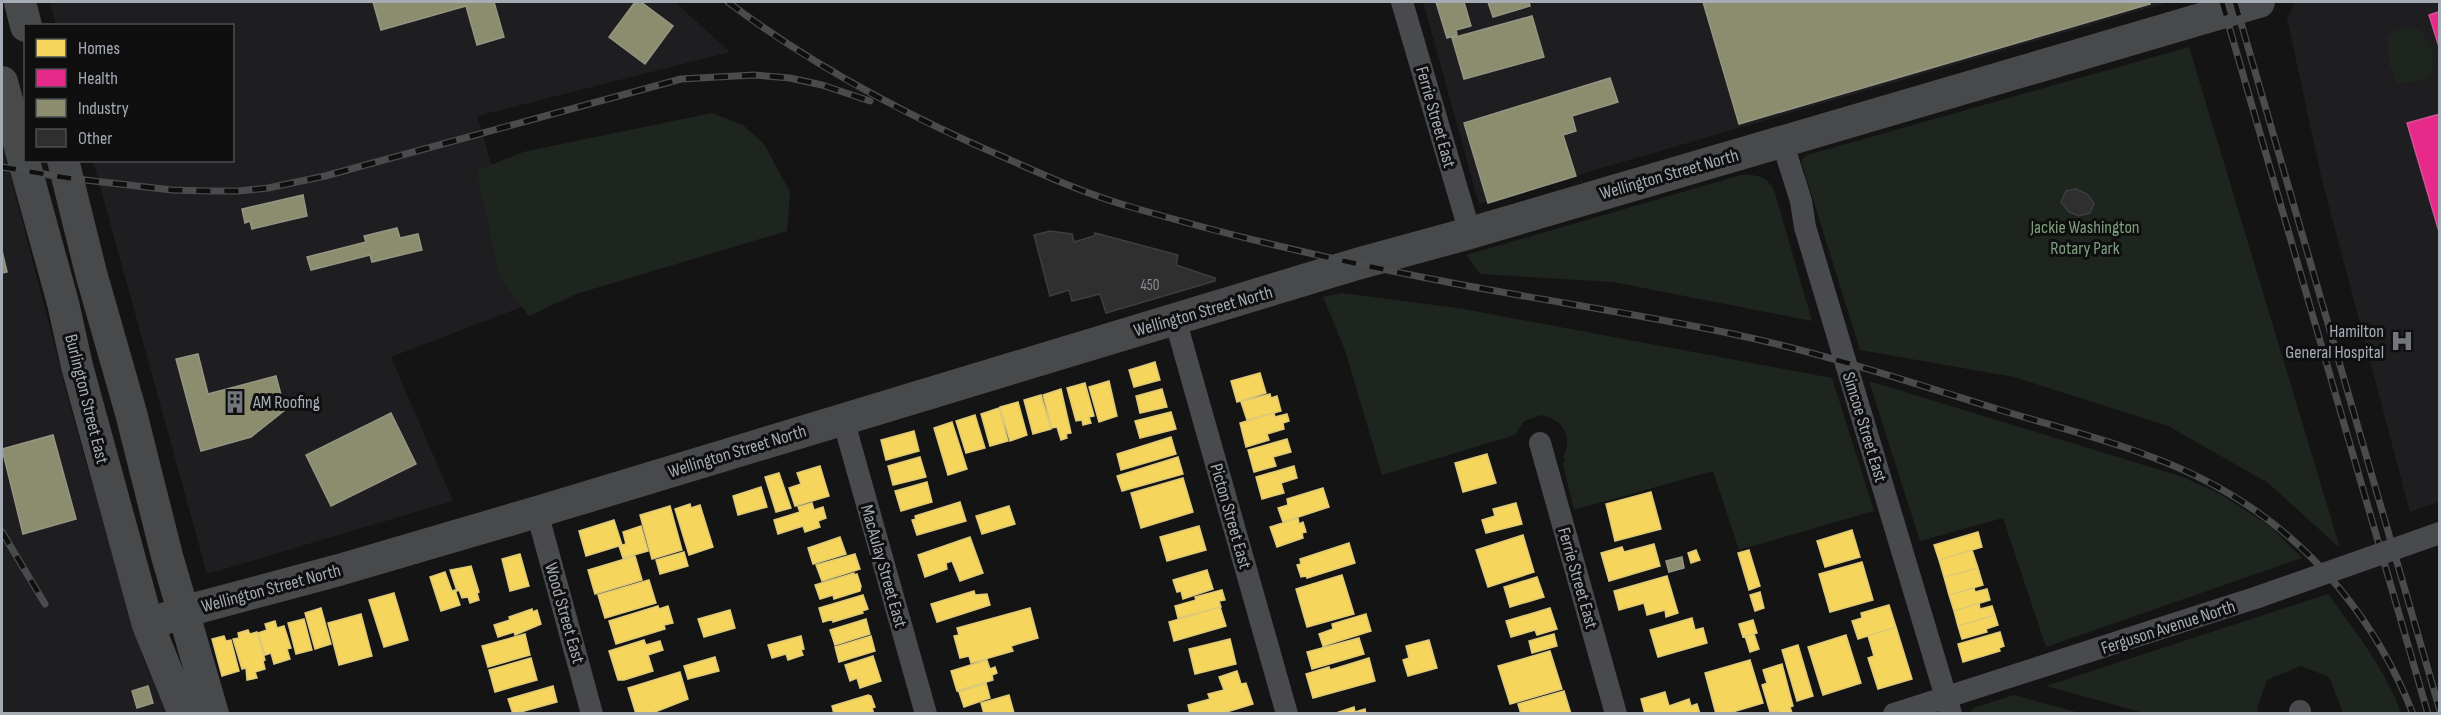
<svg xmlns="http://www.w3.org/2000/svg" width="2441" height="715" font-family="'Sofia Sans Condensed',sans-serif">
	<style>
		.built { fill: #1e1e20 }
		.green { fill: #1e251f }
		.homes { fill: #f6d55c; stroke: #dec977; stroke-width: 1.5 }
		.health { fill: #e7298a; stroke: #d45097; stroke-width: 1.5 }
		.industry { fill: #8c8c6e; stroke: #949683; stroke-width: 1.5 }
		.building { fill: #2f2f30; stroke: #3d3e41; stroke-width: 1.5 }
		.lines { fill: none; stroke-linecap: round; stroke-linejoin: round }
		.minor { stroke: #494a4d; stroke-width: 22 }
		.secondary { stroke: #48494b; stroke-width: 32 }
		.rail-casing { stroke: #494b4d; stroke-width: 7 }
		.rail { stroke: #0f0f10; stroke-width: 4.5; stroke-dasharray: 14; stroke-linecap: butt }
		.minor-bridge { stroke: #494a4d; stroke-width: 22 }
		.labels { text-anchor: middle; stroke-width: 6; stroke-linejoin: round; paint-order: stroke }
		.number-label { font-size: 15px; fill: #888d94 }
		.street-label { font-size: 18px; fill: #a6acb5; stroke: #0f0f10 }
		.park-label { font-size: 18px; fill: #7e9f7e; stroke: #0f0f10 }
		.poi-label { font-size: 18px; fill: #a6acb5; stroke: #0f0f10; text-anchor: end }
	</style>
	<rect width="100%" height="100%" fill="#141415"/>
	<path class="built" d="M50,2H675L730,52L477,116L532,303L391,357L453,501L207,574L93,161L232,160V26L56,25Z
		M1423,2H2169L1479,204Z
		M2295,2H2439V502L2410,512L2322,180L2287,18Z
		M2,143L76,428L141,652L166,713H2Z"/>
	<path class="green" d="M2412,27C2431,31 2439,67 2427,77C2421,82 2405,82 2396,84L2394,72L2389,65L2388,36L2394,31Z
		M2189,47L2340,548L2268,483L2168,426L2014,377L1860,350L1802,164V159L1807,155Z
		M712,113L743,125L764,144L790,192L787,231L576,294L529,316L499,276L477,171L523,152Z
		M1741,175C1756,174 1766,176 1774,190L1812,321L1613,282L1480,274L1466,255Z
		M1343,293L1464,309L1832,378L1874,511L1739,550L1713,471L1574,510L1563,464L1565,460L1563,457C1574,436 1562,419 1541,415L1524,421L1515,435L1382,475L1345,350L1323,297Z
		M1869,381L2183,477L2220,494L2271,527L2302,558L2046,647L2003,518L1920,541Z
		M2328,594C2354,629 2387,672 2401,713H2343L2329,677L2301,666L2267,680L2257,708L2258,713H2144L2046,686Z
		M2014,695L2080,713H1970L1973,708Z"/>
	<path class="homes" d="M1155,362L1160,380L1134,387L1129,370Z
		M1260,373L1266,393L1237,402L1231,381Z
		M1109,381L1117,416L1099,422L1089,387Z
		M1085,383L1094,416L1089,417L1091,423L1083,425L1082,420L1076,421L1067,388Z
		M1061,389L1071,433L1066,434L1067,438L1061,440L1057,427L1052,428L1043,395Z
		M1162,389L1167,407L1140,413L1136,396Z
		M1270,394L1271,398L1277,396L1281,411L1247,420L1241,402Z
		M1041,395L1051,429L1033,434L1024,400Z
		M1018,402L1027,435L1010,441L1000,407Z
		M999,408L1008,441L990,446L981,414Z
		M1171,412L1176,429L1140,438L1135,421Z
		M1274,413L1275,417L1287,414L1289,421L1283,423L1284,429L1267,434L1269,440L1246,447L1240,423Z
		M975,415L985,448L966,453L956,421Z
		M952,422L967,469L948,475L934,428Z
		M914,431L919,451L886,460L881,440Z
		M1171,437L1176,454L1121,470L1117,454Z
		M1287,439L1291,452L1273,457L1276,466L1254,472L1248,450Z
		M1487,454L1496,483L1463,492L1455,463Z
		M920,457L926,477L893,485L888,466Z
		M1178,457L1183,474L1122,491L1117,476Z
		M820,466L829,496L795,506L789,488L801,484L797,473Z
		M1294,466L1297,478L1281,483L1284,493L1262,499L1256,477Z
		M779,473L791,508L776,512L765,477Z
		M1183,478L1193,512L1141,528L1131,493Z
		M927,482L932,502L901,511L895,491Z
		M761,487L767,507L738,515L733,496Z
		M1323,488L1329,507L1283,522L1278,508L1288,505L1287,499Z
		M1651,492L1661,529L1615,541L1606,504Z
		M960,502L966,521L917,535L912,520L916,519L915,516Z
		M812,503L814,510L823,507L826,518L818,521L820,527L805,532L803,526L778,534L774,520L800,512L798,507Z
		M1516,503L1522,524L1486,533L1482,520L1495,516L1493,509Z
		M690,504L691,508L700,505L713,547L689,555L675,509Z
		M670,506L682,550L652,559L640,515Z
		M1009,506L1015,524L982,534L976,516Z
		M1298,518L1299,524L1303,522L1306,532L1302,533L1303,538L1277,547L1270,527Z
		M614,520L622,545L586,556L579,531Z
		M641,526L648,551L623,558L619,546L626,544L623,532Z
		M1199,526L1206,550L1167,561L1160,537Z
		M1852,530L1860,557L1825,567L1817,541Z
		M1978,532L1982,547L1939,560L1934,545Z
		M1523,535L1534,572L1488,587L1476,550Z
		M840,537L846,554L813,564L808,548Z
		M970,537L983,573L960,581L952,561L946,563L947,569L925,577L918,555Z
		M1349,543L1355,563L1307,578L1306,576L1301,577L1297,565L1301,564L1300,559Z
		M1654,544L1660,566L1609,581L1601,553L1622,547L1624,552Z
		M1696,550L1700,560L1691,563L1688,553Z
		M1749,550L1760,586L1749,590L1738,553Z
		M1972,550L1978,568L1944,577L1939,560Z
		M684,552L688,566L660,574L656,560Z
		M520,554L529,586L510,591L502,559Z
		M855,554L860,569L822,581L816,565Z
		M635,556L642,580L595,594L588,570Z
		M1862,562L1873,600L1830,612L1819,574Z
		M471,566L479,592L477,593L479,600L470,603L468,597L462,598L459,590L457,591L450,570Z
		M1978,568L1983,585L1949,595L1944,577Z
		M1207,570L1213,589L1183,599L1181,591L1177,592L1173,580Z
		M445,572L452,591L455,590L460,605L441,611L430,577Z
		M854,573V575L857,574L861,586L860,591L834,599L833,595L820,599L815,585Z
		M1342,575L1354,614L1307,627L1296,589Z
		M1667,576L1678,613L1666,617L1665,610L1647,615L1644,603L1619,610L1614,591Z
		M1537,577L1544,597L1510,607L1504,587Z
		M649,580L656,603L605,618L598,595Z
		M1974,588L1975,592L1987,589L1990,600L1954,611L1949,595Z
		M1222,590L1225,600L1219,601L1221,607L1178,618L1175,606L1196,600L1195,597Z
		M974,591L975,595L987,594L990,605L937,622L931,604Z
		M1760,592L1764,608L1755,611L1750,595Z
		M394,593L408,640L384,647L369,600Z
		M863,595L868,609L862,611L863,613L833,622V619L823,622L819,608Z
		M1979,603L1980,609L1992,606L1995,615L1958,626L1954,611Z
		M1889,605L1896,627L1858,639L1852,621L1862,618L1861,613Z
		M658,606L659,609L668,606L673,623L664,625L665,629L616,644L609,621Z
		M1220,607L1226,626L1174,641L1169,622Z
		M321,608L331,644L315,649L305,613Z
		M1030,608L1038,638L1011,646L1013,651L971,663L969,656L960,658L954,636L959,635L957,628Z
		M1550,608L1557,629L1537,635L1535,630L1511,637L1506,621Z
		M532,609L533,612L537,610L541,624L515,635L514,632L498,637L494,625L510,620L509,617Z
		M730,610L735,628L704,637L698,619Z
		M361,614L372,656L339,665L328,623Z
		M1366,614L1371,631L1323,646L1319,634L1333,629L1332,624Z
		M1995,615L1998,625L1986,629L1987,632L1962,639L1958,626Z
		M1692,618L1695,630L1703,628L1707,643L1658,657L1650,630Z
		M304,619L312,650L296,654L288,623Z
		M866,619L870,634L835,645L830,630Z
		M1753,620L1757,633L1743,637L1739,624Z
		M275,621L277,628L284,626L291,648L287,649L290,659L274,664L271,653L265,655L258,633L267,630L265,624Z
		M1896,627L1912,679L1878,689L1868,658L1874,656L1868,636Z
		M248,630L250,634L257,632L265,660L263,661L265,669L255,672L257,678L247,680L246,668L242,669L233,639L239,638L238,633Z
		M2000,632L2004,646L1999,648L2000,651L1963,662L1958,644Z
		M525,634L530,655L488,667L482,646Z
		M1554,634L1557,646L1532,653L1529,641Z
		M1754,634L1759,649L1750,652L1745,636Z
		M1846,635L1861,683L1823,695L1808,647Z
		M224,636L226,641L231,640L239,671L222,676L212,639Z
		M801,636L804,649L801,650L803,655L788,660L786,654L772,658L768,645Z
		M871,636L875,651L839,662L835,647Z
		M1359,638L1364,654L1312,669L1307,652Z
		M1230,639L1236,664L1195,674L1189,649Z
		M644,640L646,645L660,641L663,650L648,655L653,671L624,680H618L609,651Z
		M1429,640L1437,668L1408,676L1403,660L1409,658L1406,646Z
		M1798,645L1813,696L1797,701L1782,650Z
		M1550,651L1562,689L1510,704L1498,666Z
		M873,656L881,681L860,688L857,678L850,681L845,665Z
		M715,657L719,671L688,679L684,666Z
		M531,658L537,680L495,692L489,670Z
		M1369,658L1375,681L1313,698L1306,674L1329,667L1330,670Z
		M987,660L990,669L995,667L997,673L992,675L993,680L957,691L951,671Z
		M1750,660L1763,703L1726,714H1716L1705,673Z
		M1782,664L1793,706L1790,707L1792,713L1789,714H1778L1777,711L1770,712L1762,685L1767,683L1763,670Z
		M1237,671L1241,684L1246,683L1253,704L1220,714H1190L1188,705L1210,699L1208,694L1224,690L1219,677Z
		M680,672L688,699L650,714H636L628,688Z
		M986,683L990,698L964,707L959,692Z
		M553,686L557,702L513,714L508,699Z
		M1564,691L1571,714H1521L1518,704Z
		M1665,692L1669,706L1689,699L1691,706L1697,704L1700,714H1645L1641,699Z
		M868,695L871,696L875,707L872,708L874,714H834L832,706Z
		M1009,695L1014,713L984,714L981,703Z
		M1354,707L1355,712L1365,709L1366,714H1333Z"/>
	<path class="health" d="M2438,12H2440V50L2429,15Z
		M2440,114V235L2407,123Z"/>
	<path class="industry" d="M373,2H494L504,37L477,45L466,6L381,30Z
		M635,2H641L673,26L645,64L609,37Z
		M1436,2H1464L1471,26L1456,30L1457,35L1447,38Z
		M1488,2H1529L1530,6L1493,17Z
		M1703,2H2150V4L1739,124Z
		M1532,16L1544,57L1464,79L1452,38Z
		M1610,78L1618,102L1572,116L1576,131L1563,135L1576,176L1488,203L1464,123Z
		M303,195L307,216L252,229L250,221L245,223L242,209Z
		M397,228L400,238L418,234L422,250L372,262L370,255L311,270L307,257L366,242L364,236Z
		M2,251L7,272L2,273Z
		M198,354L208,394L276,376L285,410L251,437L201,451L176,359Z
		M391,413L416,464L331,506L306,455Z
		M53,435L76,519L23,534L2,449Z
		M1682,557L1684,568L1669,572L1666,561Z
		M148,686L153,703L137,708L132,691Z"/>
	<path class="building" d="M2076,189L2087,194L2094,203L2090,213L2079,216L2069,212L2061,202L2066,191Z
		M1050,231L1072,234L1074,242L1094,236L1095,233L1178,255L1176,265L1215,278V281L1106,313L1100,294L1072,301L1069,290L1050,296L1034,235Z"/>
	<g class="lines">
		<path class="minor" d="M1402,2L1470,233
			M1782,141L1801,201L1805,227L1951,714
			M1175,319L1287,714
			M843,419L926,714
			M1540,443L1616,714
			M537,512L592,714
			M1894,714L2258,597
			M2300,714V711"/>
		<path class="secondary" d="M20,2L26,26
			M2,82L63,303L77,366L148,625L184,714
			M63,160L91,273L131,413L167,556L213,714
			M148,625L182,612L339,570L537,512L1357,264L1470,233L2259,2"/>
		<g class="rail-casing">
			<path id="rail" d="M728,2C814,67 909,117 1008,159C1048,177 1089,195 1131,207C1240,239 1351,264 1463,285C1553,302 1644,315 1733,334C1823,353 1910,382 1997,409C2075,433 2158,451 2228,493C2313,543 2377,622 2413,714
				M2222,2L2428,714
				M2235,2L2440,711
				M2,167L68,178L172,190L207,191H238L268,188L325,176L681,79L754,75L790,78L822,85L870,101
				M2,532L45,604"/>
		</g>
		<use href="#rail" class="rail"/>
		<path class="minor-bridge" d="M2258,597L2440,533"/>
	</g>
	<defs>
		<g id="hospital-bare" transform="scale(1.8)"><path d="M-5-5h3v3.5h4V-5h3V5h-3V1.5h-4V5h-3Z" fill="#73777d" stroke="#0f0f10" stroke-width="2.5" paint-order="stroke"/></g>
		<g id="building-bare" transform="scale(1.8)"><path d="M-4-6H4V6H1V3H-1V6H-4ZM-2.5-4.3h1.7v1.8h-1.7ZM.8-4.3h1.7v1.8H.8ZM-2.5-1h1.7V.8h-1.7ZM.8-1h1.7V.8H.8Z" fill="#73777d" stroke="#0f0f10" stroke-width="2.5" paint-order="stroke"/></g>
	</defs>
	<g fill-rule="evenodd">
		<use href="#hospital-bare" x="2402" y="341"/>
		<use href="#building-bare" x="235" y="402"/>
	</g>
	<g class="labels">
		<g class="number-label">
			<text x="1150" y="290">450</text>
		</g>
		<g class="street-label">
			<text transform="translate(1436 117) rotate(74)" y="6">Ferrie Street East</text>
			<text transform="translate(1669 174) rotate(-16)" y="6">Wellington Street North</text>
			<text transform="translate(1203 311) rotate(-16)" y="6">Wellington Street North</text>
			<text transform="translate(87 399) rotate(76)" y="6">Burlington Street East</text>
			<text transform="translate(1865 427) rotate(73)" y="6">Simcoe Street East</text>
			<text transform="translate(737 451) rotate(-17)" y="6">Wellington Street North</text>
			<text transform="translate(1231 516) rotate(74)" y="6">Picton Street East</text>
			<text transform="translate(884 566) rotate(74)" y="6">MacAulay Street East</text>
			<text transform="translate(1578 578) rotate(74)" y="6">Ferrie Street East</text>
			<text transform="translate(271 588) rotate(-15)" y="6">Wellington Street North</text>
			<text transform="translate(565 613) rotate(74)" y="6">Wood Street East</text>
			<text transform="translate(2168 627) rotate(-18)" y="6">Ferguson Avenue North</text>
		</g>
		<g class="park-label">
			<text x="2085" y="233">Jackie Washington<tspan x="2085" dy="21">Rotary Park</tspan></text>
		</g>
		<g class="poi-label">
			<text x="2384" y="337">Hamilton<tspan x="2384" dy="21">General Hospital</tspan></text>
			<text x="253" y="408" text-anchor="start">AM Roofing</text>
		</g>
	</g>
	<rect width="2441" height="715" fill="none" stroke="#a6acb5" stroke-width="6"/>
	<rect x="24" y="24" width="210" height="138" fill="#0f0f10" stroke="#4b4e52" stroke-width="1.5"/>
	<rect x="36" y="39" width="30" height="18" fill="#f6d55c" stroke="#4b4e52" stroke-width="1.5"/>
	<text x="78" y="54" font-size="18" fill="#a6acb5">Homes</text>
	<rect x="36" y="69" width="30" height="18" fill="#e7298a" stroke="#4b4e52" stroke-width="1.5"/>
	<text x="78" y="84" font-size="18" fill="#a6acb5">Health</text>
	<rect x="36" y="99" width="30" height="18" fill="#8c8c6e" stroke="#4b4e52" stroke-width="1.5"/>
	<text x="78" y="114" font-size="18" fill="#a6acb5">Industry</text>
	<rect x="36" y="129" width="30" height="18" fill="#2f2f30" stroke="#4b4e52" stroke-width="1.5"/>
	<text x="78" y="144" font-size="18" fill="#a6acb5">Other</text>
</svg>
